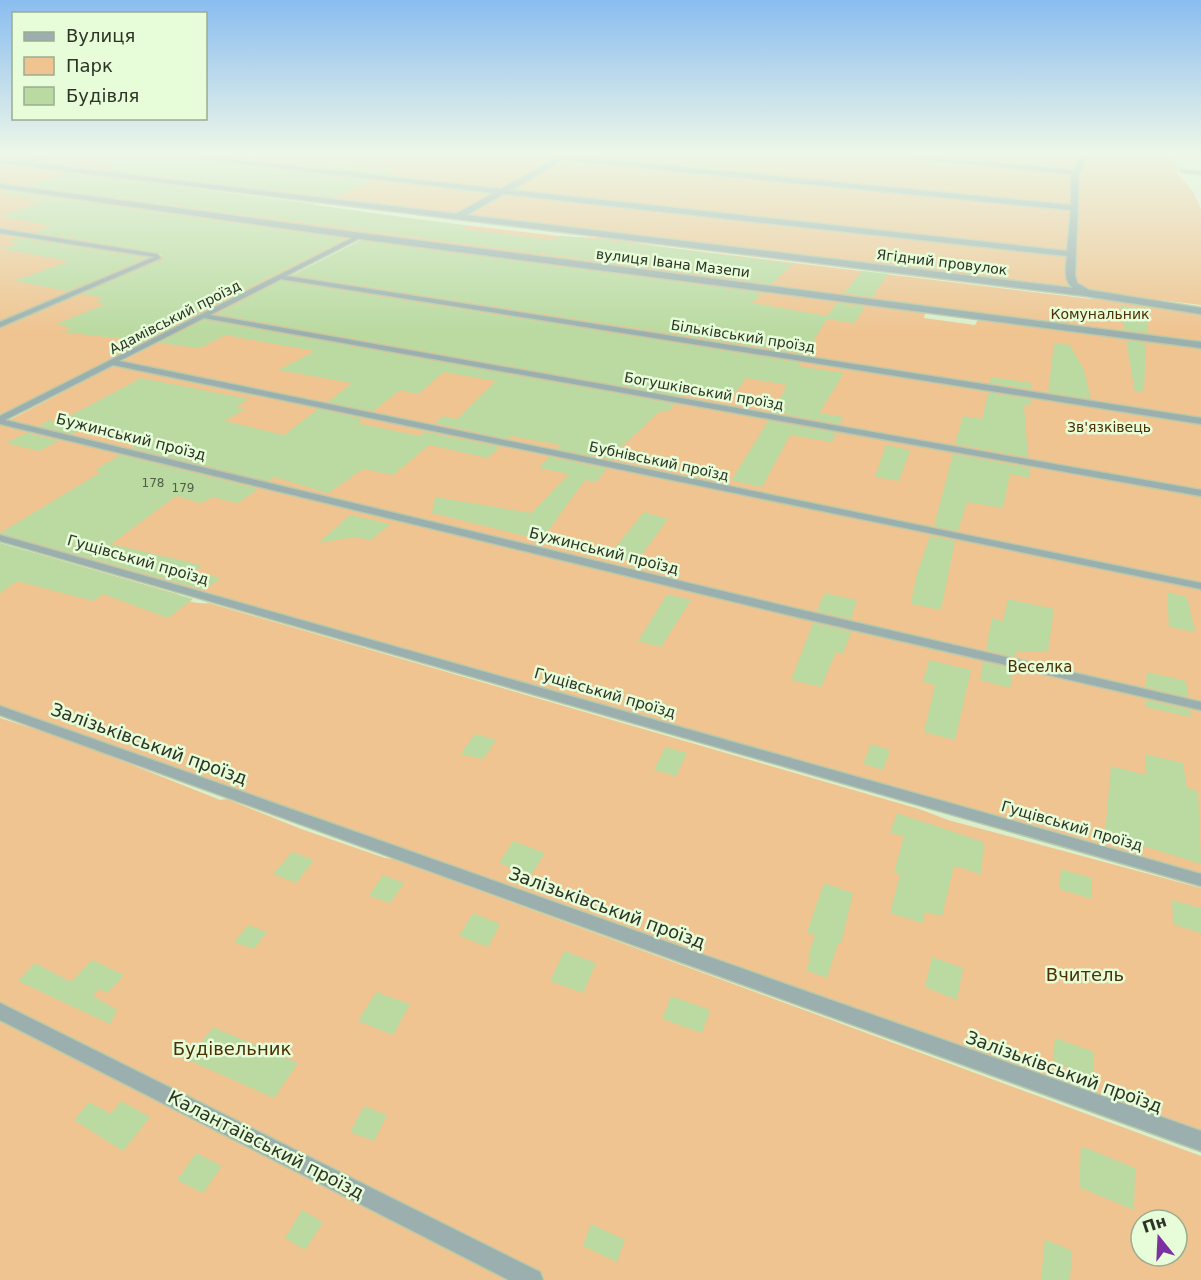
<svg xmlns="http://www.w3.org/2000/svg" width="1201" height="1280" font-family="'DejaVu Sans',sans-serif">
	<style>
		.green { fill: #efc490; fill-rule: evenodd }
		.building { fill: #badaa1 }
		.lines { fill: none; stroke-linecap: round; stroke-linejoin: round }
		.lane-casing { stroke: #b7c9aa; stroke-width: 3 }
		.street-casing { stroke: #b7c9aa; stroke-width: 3 }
		.lane { fill: #9bb0ae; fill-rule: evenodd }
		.street { fill: #9bb0ae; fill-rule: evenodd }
		.labels { text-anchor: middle; stroke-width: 5; stroke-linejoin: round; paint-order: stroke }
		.number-label { font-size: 12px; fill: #505e45 }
		.far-street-label { font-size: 14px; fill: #2c3426; stroke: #e7fcd8 }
		.far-park-label { font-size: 14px; fill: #4d3004; stroke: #e7fcd8 }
		.street-label { font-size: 15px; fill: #2c3426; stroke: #e7fcd8 }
		.park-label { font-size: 15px; fill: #4d3004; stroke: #e7fcd8 }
		.near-street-label { font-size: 18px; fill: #2c3426; stroke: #e7fcd8 }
		.near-park-label { font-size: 18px; fill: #4d3004; stroke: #e7fcd8 }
	</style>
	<rect width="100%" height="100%" fill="#daeecb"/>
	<path class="green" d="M0,154H1175L1178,174L1193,192L1201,209V305L0,159Z
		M0,164L79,172L420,220L558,236L615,239L655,246L1091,299L1098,297L1201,315V342L400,238L0,183Z
		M0,188L349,237L350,239L0,415V232L158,257L163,255L0,230Z
		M366,239L925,313L924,318L975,325L978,320L1201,347V875L0,534V425L214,313Z
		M0,543L19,551H28L177,594C188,602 195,604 209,603L919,809L948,820L1201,888V1137L429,858L416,852L306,815L0,706Z
		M0,718L70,740L220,800L227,799L301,829L385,858L394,859L1201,1156V1280H0ZM1141,1220H1177V1256H1141Z"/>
	<path class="building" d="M113,154H160L162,156L373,181L332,197L112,170Z
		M197,154L321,167L325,165L399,171L389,175Z
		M66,173L316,204L314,205L468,226L462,229L553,240L559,236L615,241L793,264L772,284L28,186Z
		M10,192L345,239L142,341L62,332L72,328L56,324L105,304L96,302L104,298L82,294L162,260L163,256L157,252L34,232L52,226L0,216L43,202L27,200L33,198L1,194Z
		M17,238L146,258L67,291L14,281L69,261L1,249L19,243L8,241Z
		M359,241L762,293L752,303L827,316L837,303L865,307L854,323L827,319L805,354L293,275Z
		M862,271L888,274L872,297L844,293Z
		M281,281L800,363L798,366L844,373L819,413L843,417L840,424L773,412L787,385L746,378L729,401L683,393L680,396L217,314Z
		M1120,306L1148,309L1147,333L1124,330Z
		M204,320L674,404L670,410L659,412L618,450L623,451L615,460L557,449L560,445L511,436L508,439L435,423L443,416L457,419L496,381L444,372L418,394L400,390L373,411L328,402L352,383L278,370L315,351L225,335L200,348L159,343Z
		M1126,341L1146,343L1144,391L1135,392Z
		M1054,343L1070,345L1084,370L1091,399L1048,392Z
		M991,377L1032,383V389L990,383Z
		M141,378L249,399L236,407L245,409L224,421L284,435L318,409L363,419L357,423L420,436L425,432L500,447L488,458L429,445L393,475L363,469L328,493L274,477L269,481L132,448L137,444L79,430L72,434L39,426L49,420L58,422Z
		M988,393L1031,399L1030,406H1024L1028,457L955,444L963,416L982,419Z
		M768,421L836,433L832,442L790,435L762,487L734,481L732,479Z
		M26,433L59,441L39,451L6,443Z
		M886,445L910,450L899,481L875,477Z
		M953,454L1029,468L1030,478L1010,474L1003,508L967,502L958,531L934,526Z
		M120,455L258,489L238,503L212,497L202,503L176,496L111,544L202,565L194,572L221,578L204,590L0,533L101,472L95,470Z
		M549,457L607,469L596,482L585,480L545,535L542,534L538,539L432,513L435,497L531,513L569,474L539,468Z
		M644,512L668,519L636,562L609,555Z
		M350,515L390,524L371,540L354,537L318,543Z
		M930,536L955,541L941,610L911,604L917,573Z
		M0,543L193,599L168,618L103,594L93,601L17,581L0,593Z
		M1167,592L1187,597L1195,632L1169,627Z
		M824,593L857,600L851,619L817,611Z
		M667,594L691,600L661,647L638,641Z
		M1008,599L1054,609L1048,651L1016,652L1015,657L986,650L992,618L1003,621Z
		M813,623L851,632L843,654L836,652L821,687L791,680Z
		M929,660L971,670L955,740L924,732L935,685L923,682Z
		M983,662L1013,669L1010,688L980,680Z
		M1147,672L1186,681L1188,697L1146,687Z
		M1146,700L1190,710L1191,717L1146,707Z
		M475,734L496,740L483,759L460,754Z
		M871,744L890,750L883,770L863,764Z
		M665,747L687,753L676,776L654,770Z
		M1145,754L1183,763L1187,788L1198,791L1201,864L1105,834L1111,766L1146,775Z
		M897,813L984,842L981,874L954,866L942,916L925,912L923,923L890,913L900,874L894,872L904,836L890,833Z
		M513,841L545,853L531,875L499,863Z
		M292,852L314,860L296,883L273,874Z
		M1061,869L1092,878V899L1059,889Z
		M383,875L404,883L390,903L369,896Z
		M824,883L853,893L841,944L838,943L827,978L806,970L811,958L808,957L815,935L807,932Z
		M1172,900L1201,908V933L1173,924Z
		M473,913L500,924L488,947L459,936Z
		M248,925L267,932L254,949L234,942Z
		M564,951L596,963L583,993L550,981Z
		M932,957L963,968L957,1000L925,987Z
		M92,960L124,975L107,993L99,989L93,996L117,1010L110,1024L18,981L35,963L71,982Z
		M376,992L410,1004L393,1035L358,1021Z
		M671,996L710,1010L702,1033L662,1019Z
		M213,1027L298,1063L274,1098L188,1060Z
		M1055,1038L1094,1052L1093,1077L1053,1062Z
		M121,1101L150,1117L123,1151L74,1120L89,1102L111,1114Z
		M364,1106L387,1115L374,1141L350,1132Z
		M1081,1146L1135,1168L1134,1210L1079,1187Z
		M196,1153L222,1166L203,1193L177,1180Z
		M302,1210L323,1222L305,1250L285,1238Z
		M591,1224L625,1240L617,1262L583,1246Z
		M1045,1239L1072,1251L1070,1280H1041Z"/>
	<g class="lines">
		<g class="lane-casing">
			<path id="lane" d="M1180,170L1201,172V174L1182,172Z
				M0,229L157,254L161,258L0,327V322L154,257L0,233Z
				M360,234L362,237L286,276L1201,418V424L281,279L210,315L1201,490V496L204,318L119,361L1201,583V589L113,365L5,420L793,608L1201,702V710L793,616L0,424V416Z
				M0,535L1201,874V886L0,541Z
				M0,706L1201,1131V1151L0,715Z
				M0,1003L540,1272L543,1280H509L0,1020Z"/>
		</g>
		<g class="street-casing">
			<path id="street" d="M52,154H62L32,163L456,214L494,193L162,154H180L501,189L555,159L524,156L521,154H565L568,156L1071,205V174L865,154H887L1073,170L1077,164L1078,154H1084L1085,164L1079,172L1075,275L1077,283L1089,290L1201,308V314L1086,296L0,163V159L28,162L29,160ZM563,160L1071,210L1067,251L511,190ZM504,194L1067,256C1066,268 1063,280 1073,288L466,215Z
				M0,184L360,233L1201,342V348L360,239L0,188Z"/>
		</g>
		<use href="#lane" class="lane"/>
		<use href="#street" class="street"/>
	</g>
	<linearGradient id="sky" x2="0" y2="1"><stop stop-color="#8abdf0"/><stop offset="0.46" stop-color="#eef7e8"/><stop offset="1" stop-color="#eef7e8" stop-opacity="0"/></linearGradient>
	<rect width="1201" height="333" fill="url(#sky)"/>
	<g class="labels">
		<g class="number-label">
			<text x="153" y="487">178</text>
			<text x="183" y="492">179</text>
		</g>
		<g class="far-street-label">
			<text transform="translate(942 262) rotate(7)" y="5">Ягідний провулок</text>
			<text transform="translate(673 263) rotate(7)" y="5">вулиця Івана Мазепи</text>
			<text transform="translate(175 317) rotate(-27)" y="5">Адамівський проїзд</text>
			<text transform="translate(743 336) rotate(9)" y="5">Більківський проїзд</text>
			<text transform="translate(704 391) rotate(10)" y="5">Богушківський проїзд</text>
			<text transform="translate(659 461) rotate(12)" y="5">Бубнівський проїзд</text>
		</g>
		<g class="far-park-label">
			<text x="1100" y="319">Комунальник</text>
			<text x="1109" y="432">Зв'язківець</text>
		</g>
		<g class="street-label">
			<text transform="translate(131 437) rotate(14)" y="5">Бужинський проїзд</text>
			<text transform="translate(604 551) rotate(14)" y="5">Бужинський проїзд</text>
			<text transform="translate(138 560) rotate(16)" y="5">Гущівський проїзд</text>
			<text transform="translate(605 693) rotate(16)" y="5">Гущівський проїзд</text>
			<text transform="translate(1072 826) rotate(16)" y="5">Гущівський проїзд</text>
		</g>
		<g class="park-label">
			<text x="1040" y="672">Веселка</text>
		</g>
		<g class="near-street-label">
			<text transform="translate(149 744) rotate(20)" y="6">Залізьківський проїзд</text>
			<text transform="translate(607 908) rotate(20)" y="6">Залізьківський проїзд</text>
			<text transform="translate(1064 1072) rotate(20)" y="6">Залізьківський проїзд</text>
			<text transform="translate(266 1145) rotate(27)" y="6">Калантаївський проїзд</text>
		</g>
		<g class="near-park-label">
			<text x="1085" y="981">Вчитель</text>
			<text x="232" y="1055">Будівельник</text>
		</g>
	</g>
	<rect x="12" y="12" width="195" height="108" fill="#e7fcd8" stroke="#9cac91" stroke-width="1.5"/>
	<rect x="24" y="32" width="30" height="9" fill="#9bb0ae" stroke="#9cac91" stroke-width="1.5"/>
	<text x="66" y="42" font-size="18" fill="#2c3426">Вулиця</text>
	<rect x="24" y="57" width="30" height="18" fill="#efc490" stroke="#9cac91" stroke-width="1.5"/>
	<text x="66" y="72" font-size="18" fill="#2c3426">Парк</text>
	<rect x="24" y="87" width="30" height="18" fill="#badaa1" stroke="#9cac91" stroke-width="1.5"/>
	<text x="66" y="102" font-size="18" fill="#2c3426">Будівля</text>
	<g transform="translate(1159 1238) rotate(342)"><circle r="28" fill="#e7fcd8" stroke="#9cac91" stroke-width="1.5"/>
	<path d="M0-4.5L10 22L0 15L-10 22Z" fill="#7c31a2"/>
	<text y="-9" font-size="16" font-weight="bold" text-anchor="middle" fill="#2c3426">Пн</text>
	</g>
</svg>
